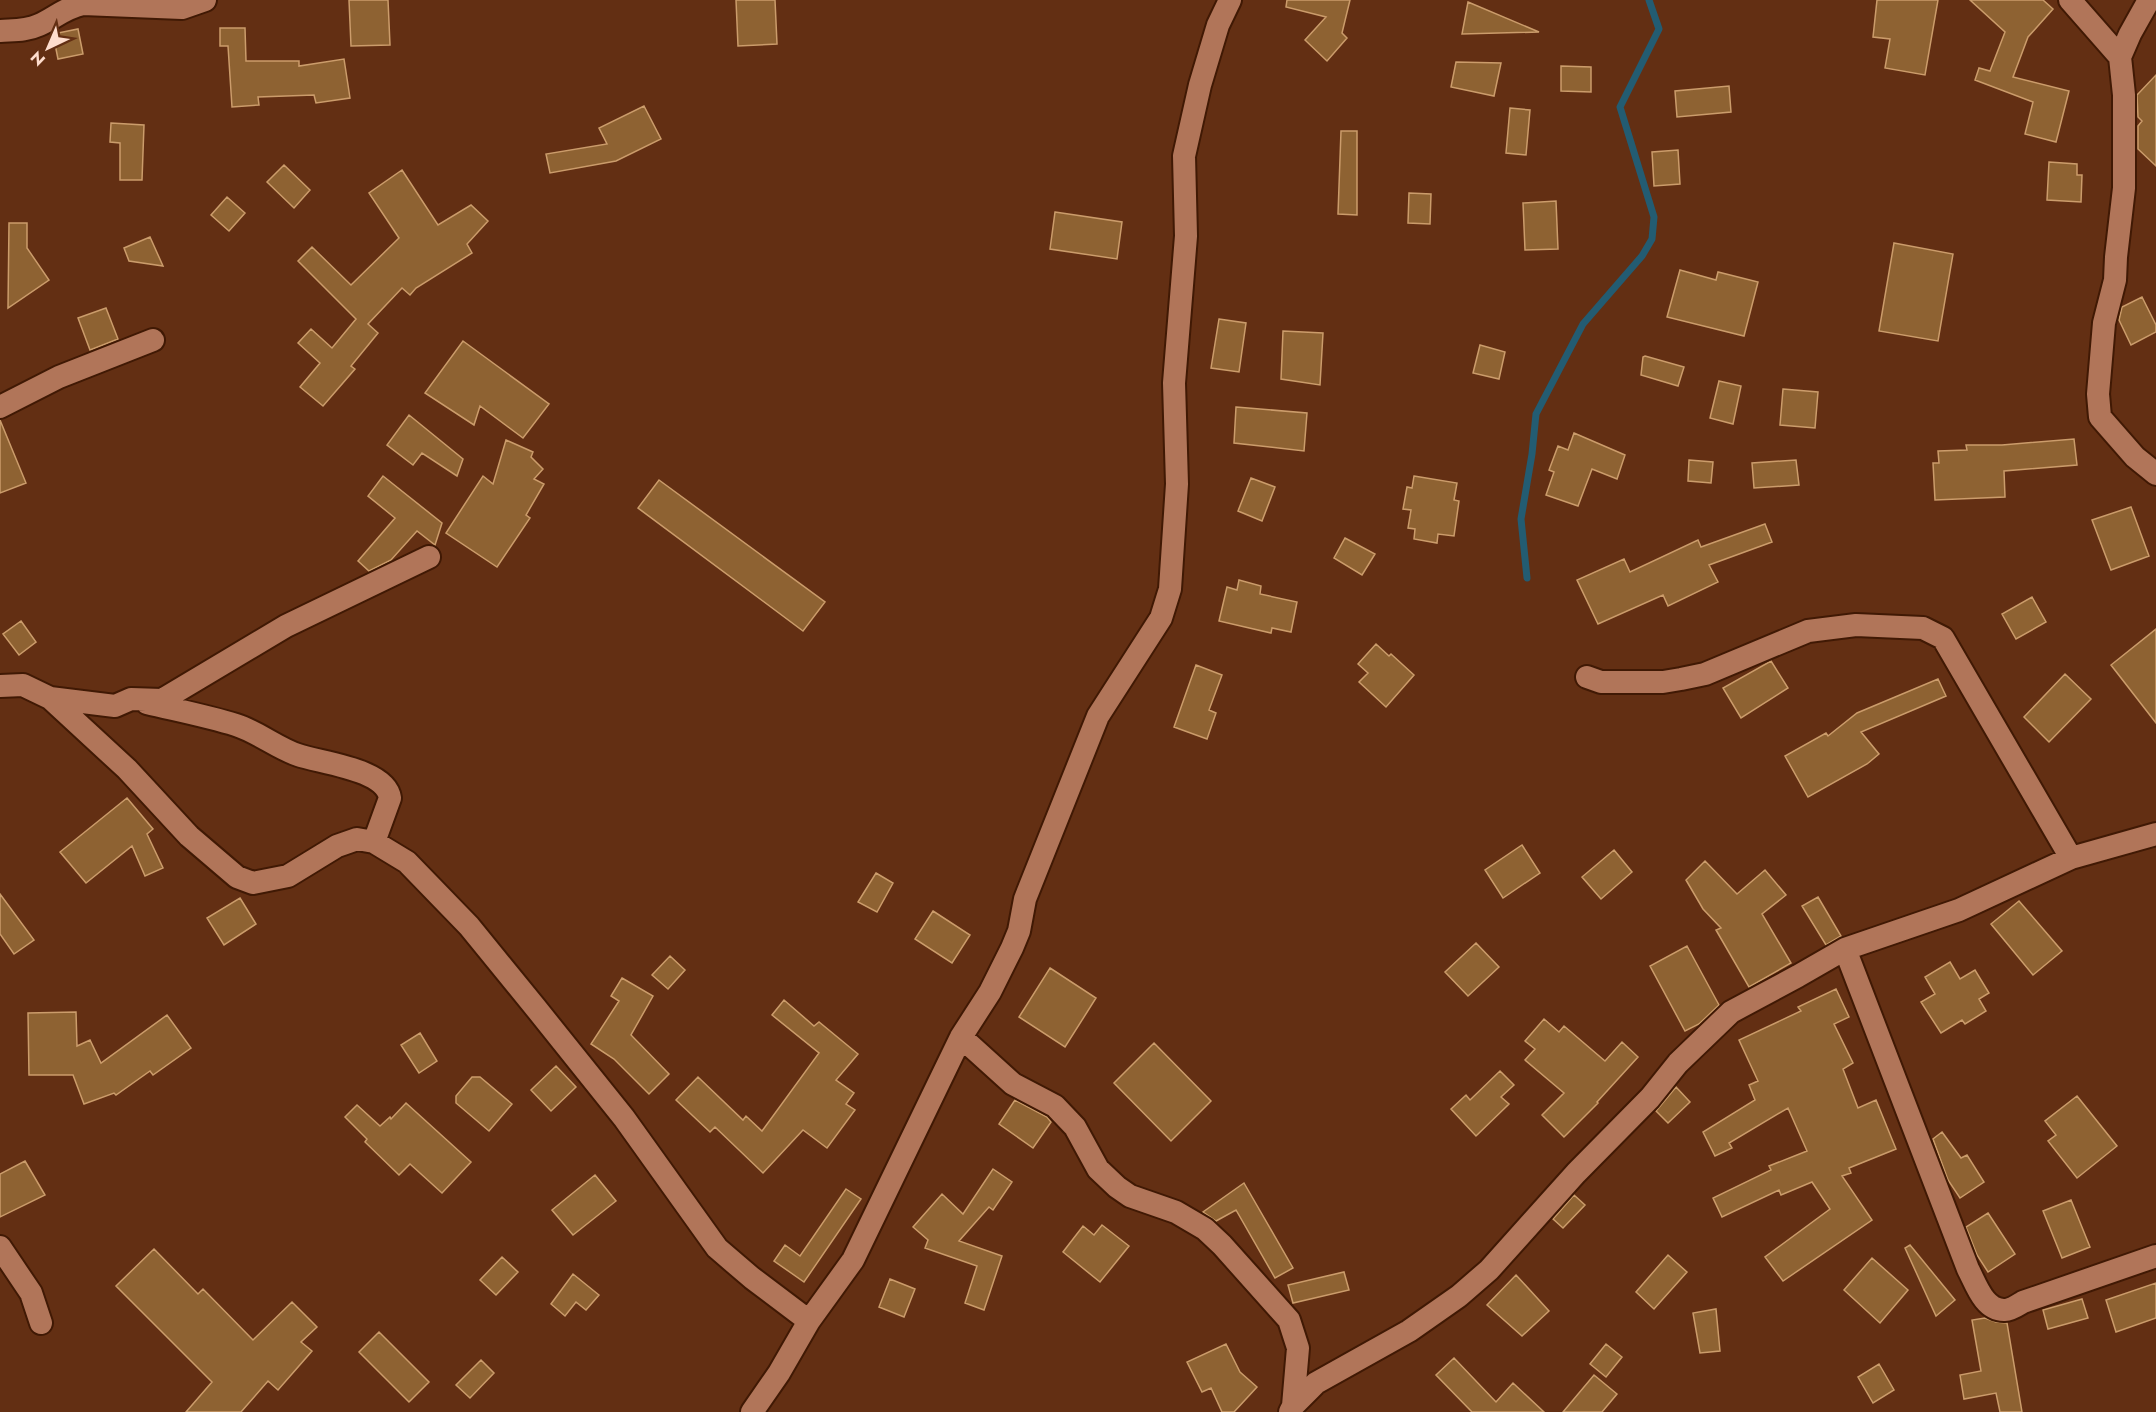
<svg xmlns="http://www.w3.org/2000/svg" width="2156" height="1412" font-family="Jost,sans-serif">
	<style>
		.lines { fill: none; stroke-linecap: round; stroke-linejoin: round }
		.stream { stroke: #235c72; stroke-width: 7 }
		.building { fill: #8e6232; stroke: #cb9c6b; stroke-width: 1.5 }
		.minor-casing { stroke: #401904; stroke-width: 26 }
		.minor { stroke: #b17559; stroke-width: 22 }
	</style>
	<rect width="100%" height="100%" fill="#632f13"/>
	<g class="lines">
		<path class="stream" d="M1527,578L1521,519L1532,454L1536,414L1583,324L1642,256L1652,239L1654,217L1620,107L1659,29L1649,0"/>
	</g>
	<path class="building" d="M349,0H388L390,45L351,46Z
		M736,0H775L777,44L738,46Z
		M1287,0H1350L1342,33L1347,38L1327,61L1305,40L1326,17L1286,7Z
		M1877,0H1938L1925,75L1885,68L1890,39L1873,37Z
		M1970,0H2043L2053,9L2028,37L2013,77L2069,91L2056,142L2025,134L2033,102L1975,80L1979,68L1990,71L2005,32Z
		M1468,2L1539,32L1462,34Z
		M220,28H245L246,61H299V66L344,59L350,98L316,103L314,95L258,97L259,105L232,107L228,46H220Z
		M78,29L83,54L58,59L53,34Z
		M1456,62L1501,63L1494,96L1451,87Z
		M1561,66L1591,67V92L1561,91Z
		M2156,75V166L2138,149V126L2142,121L2138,117L2137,95Z
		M1729,86L1731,112L1677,117L1675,91Z
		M644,106L661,139L616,161L550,173L546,154L607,144L599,128Z
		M1510,108L1530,110L1526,155L1506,153Z
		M111,123L144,125L142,180H120V143L110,142Z
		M1341,131H1357V215L1338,214Z
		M1678,150L1680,184L1654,186L1652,152Z
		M2049,162L2077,164V175H2082L2081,202L2047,200Z
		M284,165L310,190L294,208L267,182Z
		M402,170L438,225L471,205L488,221L467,244L472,253L416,288L410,295L402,288L368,324L378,333L351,366L355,369L323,406L300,387L320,363L298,343L311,329L332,348L356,319L298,261L312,247L351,285L399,238L369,193Z
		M1409,193L1431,194L1430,224L1408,223Z
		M227,197L245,213L229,231L211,215Z
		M1556,201L1558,249L1525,250L1523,203Z
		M1055,212L1122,222L1117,259L1050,249Z
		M9,223H27V248L49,280L8,308Z
		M150,237L163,266L129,261L124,248Z
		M1894,243L1953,254L1938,341L1879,331Z
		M1680,270L1716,280L1718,272L1758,282L1744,336L1667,317Z
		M2142,297L2156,325V332L2131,345L2119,320L2122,307Z
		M106,308L118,339L90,350L78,318Z
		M1219,319L1246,323L1239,372L1211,368Z
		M1283,331L1323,333L1320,385L1281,379Z
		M463,341L549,404L523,438L480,406L474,425L425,393Z
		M1480,345L1505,352L1499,379L1473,373Z
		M1645,356L1684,367L1678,386L1641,375L1643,357Z
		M1719,381L1741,386L1733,424L1710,418Z
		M1783,389L1818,392L1815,428L1780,425Z
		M1236,407L1307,413L1304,451L1234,443Z
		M409,415L463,459L457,476L422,453L413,465L387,445Z
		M0,420L26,483L0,493Z
		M1574,433L1625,455L1617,479L1592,469L1578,506L1546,495L1554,472L1549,470L1558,446L1568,450Z
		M2074,439L2077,465L2004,471L2005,497L1935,500L1933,463H1939L1938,451L1967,450L1966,445H2002Z
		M506,440L533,452L531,457L543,469L534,479L544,484L526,515L530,518L497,567L446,533L483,476L493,484Z
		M1689,460L1713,462L1711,483L1688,481Z
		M1796,460L1799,485L1754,488L1752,463Z
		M383,476L442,523L435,545L417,531L391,560L369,571L358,561L395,518L368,496Z
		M1414,476L1457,483L1454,500L1459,501L1454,536L1438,534L1437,543L1414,539L1415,529L1408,528L1411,510L1403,509L1407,487L1412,488Z
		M1251,478L1275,487L1262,521L1238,511Z
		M659,480L825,602L803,631L638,508Z
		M2131,507L2149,556L2111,570L2092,520Z
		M1765,524L1772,542L1709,565L1718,582L1668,606L1663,595L1598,624L1577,580L1624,559L1630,572L1698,540L1701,547Z
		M1345,538L1375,554L1362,575L1334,558Z
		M1239,580L1261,586L1260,594L1297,602L1291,632L1272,628L1271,633L1219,621L1227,587L1237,590Z
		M2032,597L2046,622L2016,639L2002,614Z
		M21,621L36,642L19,655L3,634Z
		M2156,629V723L2111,665Z
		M1376,644L1389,656L1391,654L1414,675L1386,707L1359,682L1368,673L1358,664Z
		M1771,661L1788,688L1741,718L1723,688Z
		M1196,665L1222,675L1209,710L1216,713L1207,739L1174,727Z
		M2065,674L2091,699L2049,742L2024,717Z
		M1938,679L1946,696L1861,732L1879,754L1867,764L1808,797L1785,756L1826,733L1828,736L1857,713Z
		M127,798L153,829L147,834L163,868L145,876L132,846L86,883L60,852Z
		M1522,845L1540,873L1503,898L1485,870Z
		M1614,850L1632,872L1601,899L1582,877Z
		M1705,861L1737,894L1765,870L1786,895L1762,914L1791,963L1749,987L1716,930L1721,928L1703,909L1686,880Z
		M876,873L893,883L877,912L858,902Z
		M0,894L34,940L14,954L0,934Z
		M1818,897L1841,936L1826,945L1802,906Z
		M240,898L256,924L224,945L207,918Z
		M2019,901L2062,951L2033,975L1991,924Z
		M933,911L970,935L952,963L915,939Z
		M1476,943L1499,967L1468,996L1445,972Z
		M1687,946L1719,1005L1699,1024L1685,1031L1650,966Z
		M670,956L685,970L668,989L652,975Z
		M1950,962L1960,979L1975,970L1989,993L1979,999L1986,1011L1965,1024L1962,1020L1941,1033L1921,1002L1935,994L1925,977Z
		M1050,968L1096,998L1065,1047L1019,1017Z
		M622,978L653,996L631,1035L669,1074L649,1094L614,1059L591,1044L619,1001L611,996Z
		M1836,989L1849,1017L1834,1024L1853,1063L1843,1069L1858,1108L1876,1100L1896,1149L1849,1168L1851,1173L1842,1176L1872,1220L1783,1281L1765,1257L1830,1209L1812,1182L1781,1195L1779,1190L1722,1217L1713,1198L1771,1170L1769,1166L1807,1151L1788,1108L1729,1143L1732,1148L1715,1156L1703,1132L1755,1100L1749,1085L1758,1081L1739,1040L1801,1011L1798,1007Z
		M784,1000L814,1026L819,1022L858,1054L836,1080L854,1093L846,1104L855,1110L827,1148L803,1130L763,1173L715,1127L710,1132L676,1100L698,1077L743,1120L746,1116L762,1131L819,1053L772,1015Z
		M76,1012L77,1046L90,1040L101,1063L167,1015L191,1048L153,1075L150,1071L116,1095L114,1093L84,1104L73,1075H29L28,1013Z
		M1544,1019L1559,1032L1564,1026L1605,1061L1622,1042L1638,1057L1597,1102L1598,1103L1564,1137L1542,1115L1564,1093L1525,1060L1535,1049L1525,1041Z
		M420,1033L437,1061L419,1073L401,1045Z
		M1154,1043L1211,1101L1171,1141L1114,1083Z
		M556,1066L576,1087L551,1111L531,1090Z
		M1500,1071L1514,1085L1501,1097L1509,1104L1476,1136L1451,1109L1466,1095L1470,1100Z
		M472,1077H480L512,1104L489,1131L456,1103V1096Z
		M1676,1087L1690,1102L1668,1123L1656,1111Z
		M2077,1096L2117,1146L2077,1178L2048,1141L2056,1135L2045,1121Z
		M1015,1100L1047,1117L1051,1122L1033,1148L999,1124Z
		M406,1103L471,1162L442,1193L410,1164L399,1175L365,1142L367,1139L345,1117L357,1105L380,1126L390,1117L391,1119Z
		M1942,1132L1961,1158L1967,1155L1984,1182L1960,1198L1948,1180L1933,1139Z
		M25,1161L45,1195L0,1217V1174Z
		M993,1169L1012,1182L993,1210L989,1207L959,1241L1002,1256L984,1310L965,1303L977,1266L925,1248L928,1240L913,1227L942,1194L963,1214Z
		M595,1175L616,1201L573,1235L552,1210Z
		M1244,1183L1293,1268L1275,1278L1236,1210L1216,1221L1203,1212Z
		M846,1189L861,1199L804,1282L774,1261L785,1245L800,1256Z
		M1574,1195L1585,1205L1563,1228L1553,1219Z
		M2071,1200L2090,1247L2062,1258L2043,1211Z
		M1988,1213L2015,1254L1988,1272L1977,1255L1966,1227Z
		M1102,1225L1129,1246L1100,1282L1063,1252L1083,1226L1094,1235Z
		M1910,1245L1955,1300L1936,1316L1905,1248Z
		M154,1249L198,1294L203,1289L253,1340L292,1302L317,1327L301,1342L312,1351L278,1390L268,1381L241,1412H186L212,1382L116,1286Z
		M1668,1255L1687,1272L1654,1309L1636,1292Z
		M502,1257L518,1272L496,1295L480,1280Z
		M1872,1258L1908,1290L1880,1323L1844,1290Z
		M1344,1272L1349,1290L1293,1303L1288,1285Z
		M573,1274L599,1295L586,1310L576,1302L565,1316L551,1304Z
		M1516,1275L1549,1311L1522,1336L1487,1305Z
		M890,1279L915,1289L904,1317L879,1307Z
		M2156,1283V1318L2116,1332L2106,1300Z
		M2082,1299L2088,1318L2048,1329L2043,1310Z
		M1716,1309L1720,1351L1700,1353L1693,1313Z
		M1985,1318L1996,1322L2007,1323L2022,1412H2000L1996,1393L1964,1399L1960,1375L1981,1371L1972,1320Z
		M379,1332L429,1382L409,1402L359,1352Z
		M1226,1344L1240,1372L1257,1387L1234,1412H1222L1211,1388L1202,1392L1187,1362Z
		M1606,1344L1622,1357L1606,1377L1590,1364Z
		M1454,1358L1496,1402L1513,1383L1544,1412H1472L1436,1375Z
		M481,1360L494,1373L470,1398L456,1385Z
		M1879,1364L1894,1390L1873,1403L1858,1377Z
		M1594,1375L1617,1394L1602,1412H1563Z"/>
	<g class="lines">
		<g class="minor-casing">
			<path id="minor" d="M2070,0L2120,57L2124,95V188L2116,257L2115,280L2104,323L2098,394L2100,417L2135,457L2156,474
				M0,31C13,30 26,31 39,25C55,18 64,8 83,4L182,8L205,0
				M2120,57L2130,34L2149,0
				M0,407L59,377L153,340
				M1587,677L1601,682H1663L1681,679L1705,674L1808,631L1856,625L1923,628L1943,638L2071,858
				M0,686L23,685L50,698L127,769L189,836L237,877L253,883L288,876L337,846L357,839L374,842L407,862L469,926L535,1007L624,1118L717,1248L752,1278L809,1321
				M50,698L115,706L131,699L162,700L286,626L429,557
				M147,703C176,710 207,716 236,725C258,732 277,748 298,755C321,763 386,769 390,798L374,842
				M1845,949L1968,1269C1976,1284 1984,1311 2005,1310C2011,1310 2018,1305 2023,1302L2156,1256
				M961,1037L1013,1084L1055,1106L1075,1127L1098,1169L1117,1187L1130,1196L1176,1212L1205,1229L1222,1245L1289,1320L1298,1348L1293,1406
				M0,1247L31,1293L41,1323
				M752,1412L779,1373L809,1321L853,1260L961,1037L990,992L1012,948L1019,931L1025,899L1098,716L1161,618L1170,589L1177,484L1174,383L1186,236L1184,156L1200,85L1218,25L1230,0
				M1290,1412L1293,1406L1316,1383L1409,1331L1459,1296L1489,1270L1576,1173L1650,1098L1678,1063L1731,1012L1798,976L1845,949L1959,910L2071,858L2156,834"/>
		</g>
		<use href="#minor" class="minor"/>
	</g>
	<g transform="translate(48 48) rotate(224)" stroke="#632f13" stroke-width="4.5" paint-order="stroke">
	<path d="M0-4.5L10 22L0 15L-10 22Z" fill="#feddcd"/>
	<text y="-9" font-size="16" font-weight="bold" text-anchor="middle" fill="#feddcd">N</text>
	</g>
</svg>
